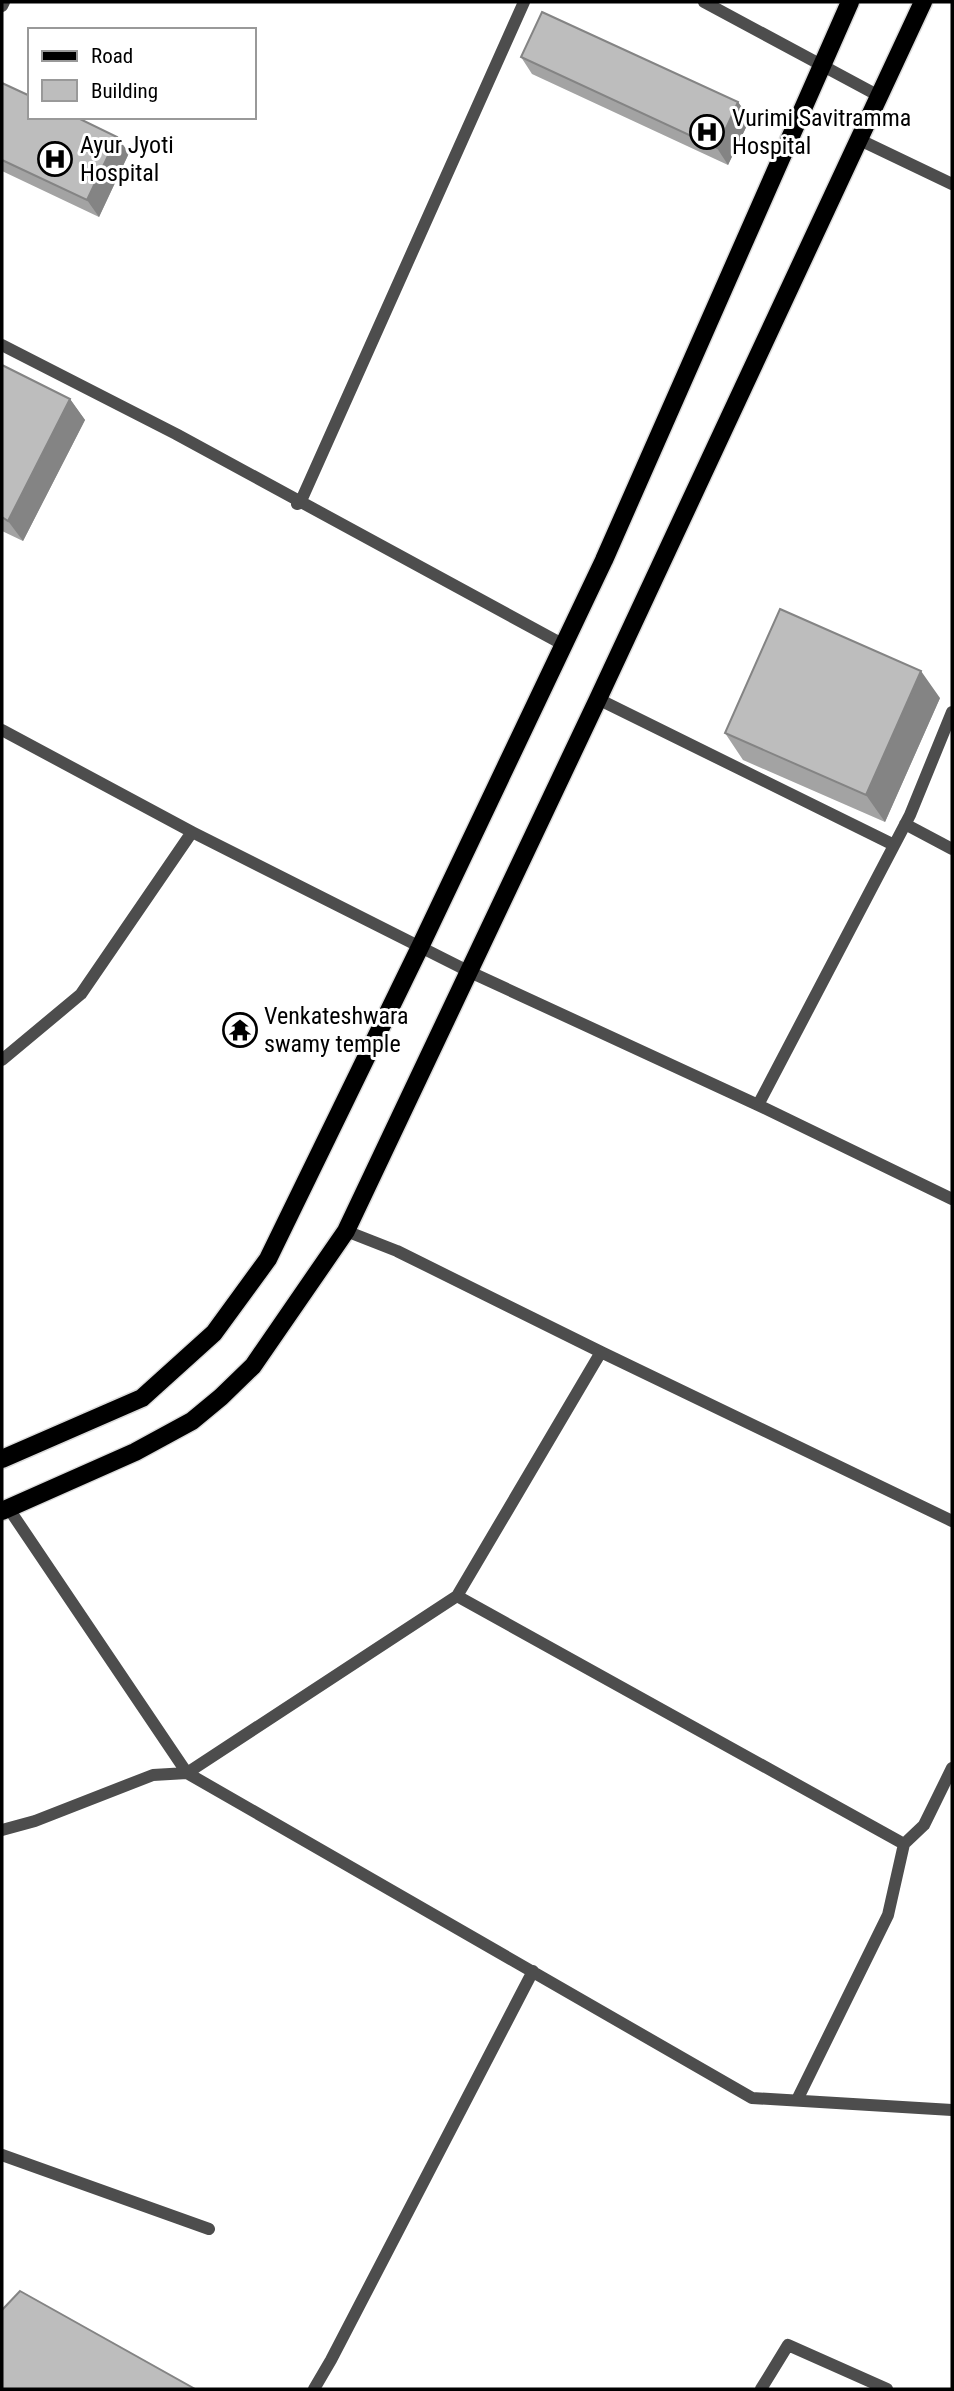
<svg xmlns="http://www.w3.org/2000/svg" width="954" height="2391" font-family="'Roboto Condensed',sans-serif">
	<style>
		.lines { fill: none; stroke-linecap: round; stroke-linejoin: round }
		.major-casing { stroke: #dbdbdb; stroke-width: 21 }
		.minor { stroke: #4d4d4d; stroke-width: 12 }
		.major { stroke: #000; stroke-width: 18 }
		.wall { fill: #a3a3a3 }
		.shaded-wall { fill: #848484 }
		.building { fill: #bdbdbd; stroke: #848484; stroke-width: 2 }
		.labels { text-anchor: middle; stroke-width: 6; stroke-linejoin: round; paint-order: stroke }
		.poi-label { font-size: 24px; fill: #000; stroke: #fff; text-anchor: start }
	</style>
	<rect width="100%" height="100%" fill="#fff"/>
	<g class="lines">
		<g class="major-casing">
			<path id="major" d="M2,1459L142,1398L214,1333L268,1259L420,947L604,560L850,2
				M2,1511L135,1452L192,1421L221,1397L253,1366L346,1231L598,699L923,2"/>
		</g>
		<path class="minor" d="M704,2L879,96
			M2,6L4,2
			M860,140L952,184
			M2,345L176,434L564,645
			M297,504L300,503L524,2
			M598,699L894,845
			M2,730L192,832L470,972L758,1105L952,1199
			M905,824L952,849
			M2,1060L81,994L192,832
			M758,1105L910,815L952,712
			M601,1352L952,1521
			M9,1509L187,1773L457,1596L601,1352L397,1251L346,1231
			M457,1596L904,1844
			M2,1830L35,1821L153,1775L187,1773L752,2098L952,2110
			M797,2100L888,1915L904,1844L924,1825L952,1768
			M2,2155L209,2229
			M314,2389L331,2360L533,1971
			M761,2389L788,2345L887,2389"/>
		<use href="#major" class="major"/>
	</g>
	<path class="wall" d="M521,57L738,102L750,119L728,165L532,74Z
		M2,83L117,137L129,153L99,217L2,171Z
		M2,365L70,399L85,420L23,541L2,531Z
		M940,698L885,822L743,760L725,733Z"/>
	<path class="shaded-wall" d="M738,102L750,119L728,165L717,148Z
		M117,137L129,153L99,217L87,200Z
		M70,399L85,420L23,541L8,521Z
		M921,671L940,698L885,822L866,795Z"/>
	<path class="building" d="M542,12L738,102L717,148L521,57Z
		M2,83L30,96V117H76L117,137L87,200L2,160Z
		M2,365L70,399L8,521L2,517Z
		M780,609L921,671L866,795L725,733Z
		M20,2291L195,2389H2V2310Z"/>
	<defs>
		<g id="hospital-ring" transform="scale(1.75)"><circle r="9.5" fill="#fff" stroke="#000" stroke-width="1.5"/><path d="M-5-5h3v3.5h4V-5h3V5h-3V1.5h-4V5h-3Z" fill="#000"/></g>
		<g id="temple-ring" transform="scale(1.75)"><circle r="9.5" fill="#fff" stroke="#000" stroke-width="1.5"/><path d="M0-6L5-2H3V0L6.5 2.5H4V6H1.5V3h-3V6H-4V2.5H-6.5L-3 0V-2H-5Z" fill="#000"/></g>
	</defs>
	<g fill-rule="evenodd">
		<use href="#hospital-ring" x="707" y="132"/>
		<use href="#hospital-ring" x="55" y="159"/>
		<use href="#temple-ring" x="240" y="1030"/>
	</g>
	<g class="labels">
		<g class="poi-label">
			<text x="732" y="126">Vurimi Savitramma<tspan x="732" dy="28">Hospital</tspan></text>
			<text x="80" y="153">Ayur Jyoti<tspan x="80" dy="28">Hospital</tspan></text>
			<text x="264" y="1024">Venkateshwara<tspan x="264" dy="28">swamy temple</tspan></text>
		</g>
	</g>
	<rect width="954" height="2391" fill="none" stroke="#000000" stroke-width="7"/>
	<rect x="28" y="28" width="228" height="91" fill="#ffffff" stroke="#999999" stroke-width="2"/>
	<rect x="42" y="51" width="35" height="10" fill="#000000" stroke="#999999" stroke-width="2"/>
	<text x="91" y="63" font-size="21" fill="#000000">Road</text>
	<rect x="42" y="80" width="35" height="21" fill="#bdbdbd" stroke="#999999" stroke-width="2"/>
	<text x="91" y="98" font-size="21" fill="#000000">Building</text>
</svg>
